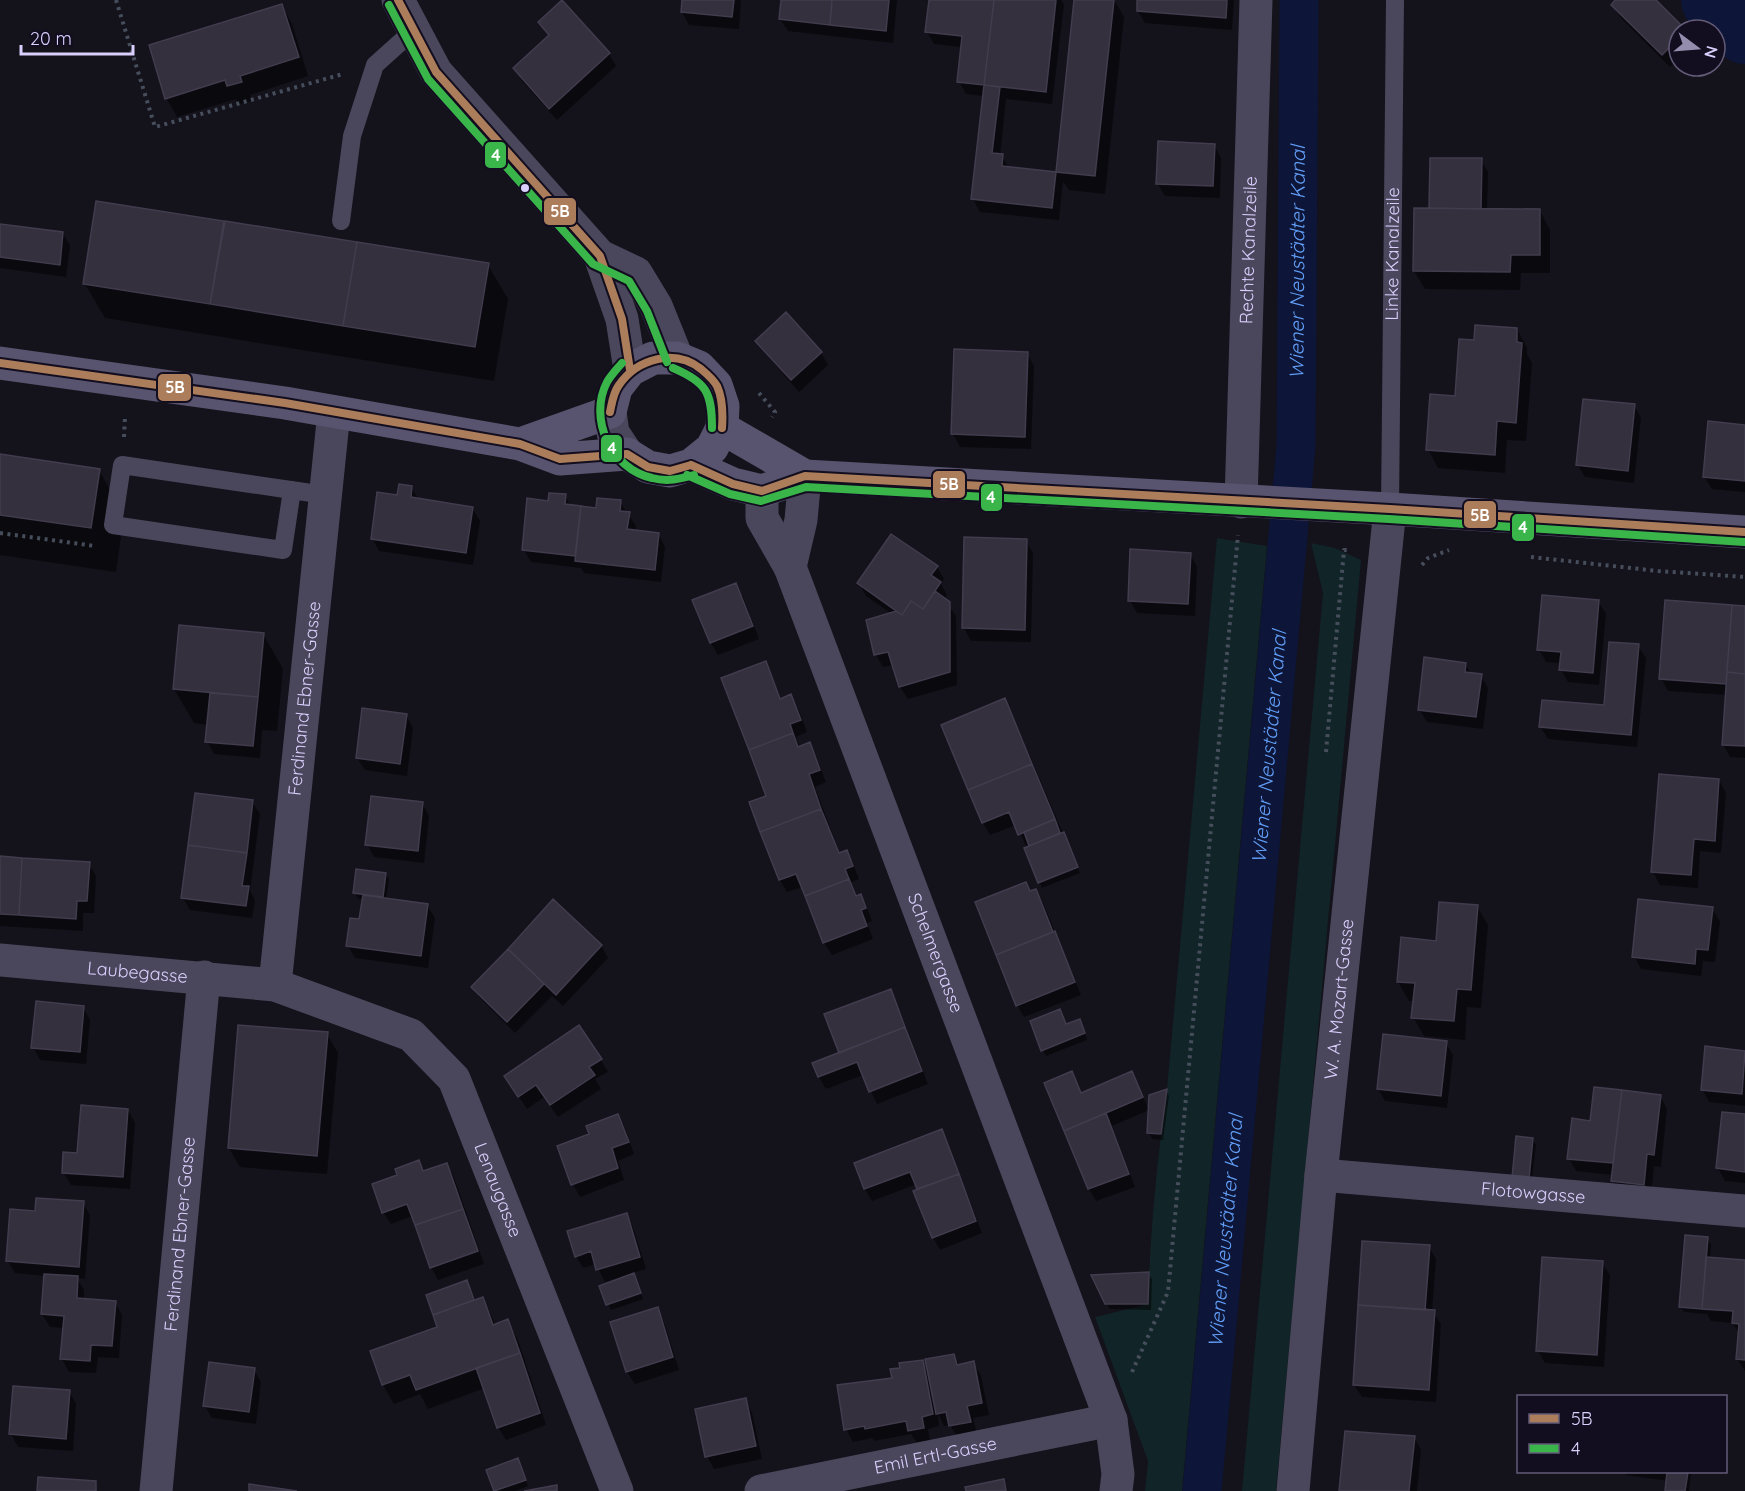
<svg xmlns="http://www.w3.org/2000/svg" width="1745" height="1491" font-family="Quicksand,sans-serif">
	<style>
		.green { fill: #112427 }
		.shadow { fill: #0007 }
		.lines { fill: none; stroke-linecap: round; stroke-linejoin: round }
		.canal { stroke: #0d1638; stroke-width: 39 }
		.river { stroke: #0d1638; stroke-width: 68 }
		.building { fill: #34303d; stroke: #423c4e; stroke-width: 1.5 }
		.path { stroke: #464e5c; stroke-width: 4; stroke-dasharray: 3 4.5; stroke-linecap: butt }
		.lane { stroke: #4a475c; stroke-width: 18 }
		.street { stroke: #4a475c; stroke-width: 33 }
		.secondary { stroke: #58536e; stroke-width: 33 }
		.bus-1-casing { stroke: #130e1f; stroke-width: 12 }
		.bus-2-casing { stroke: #130e1f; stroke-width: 12 }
		.bus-1 { stroke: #ac7d5b; stroke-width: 8 }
		.bus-2 { stroke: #39b54a; stroke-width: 8 }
		.bus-dot { fill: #dacffd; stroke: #130e1f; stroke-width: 2 }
		.labels { text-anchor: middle; stroke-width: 4.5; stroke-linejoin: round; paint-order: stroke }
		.street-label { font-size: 18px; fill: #dacffd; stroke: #130e1f }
		.water-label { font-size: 20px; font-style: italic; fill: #629ef7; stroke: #130e1f }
		.line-badge { stroke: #130e1f; stroke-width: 2 }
		.badge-label { font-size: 16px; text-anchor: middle; font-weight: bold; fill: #fff }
	</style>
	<rect width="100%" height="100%" fill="#14121b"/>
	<path class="green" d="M1217,538L1267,546L1182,1491H1145L1148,1461L1095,1317L1148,1304C1150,1232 1157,1160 1167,1089Z
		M1311,543L1335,548L1361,560L1276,1491H1242L1323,593Z"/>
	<path class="shadow" d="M683,0H741L739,29L689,25L682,12Z
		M782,0H897L893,43L788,31L780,19Z
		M930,0H1061L1064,5L1052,104L1006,99L1000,156H1002L1009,168L1057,173L1076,0H1114L1124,17L1105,194L1069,190L1063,181L1059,220L980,212L973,199L984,96L966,94L959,81L962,47L934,44L927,32Z
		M1139,0H1234L1232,30L1145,23L1138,11Z
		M1617,0H1654L1684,30H1679V57L1670,67L1620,17L1613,5Z
		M282,5L292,24L308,76L250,95L252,101L239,104L236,99L177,117L167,99L151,46Z
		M539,22L609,54L616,66L557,120L522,81L515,68L549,37Z
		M1214,145L1221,158L1220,198L1165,196L1157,183Z
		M1481,160L1488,172L1487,210L1540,211L1550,230V273H1521L1520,290L1425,289L1414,271L1432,209L1431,207Z
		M98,202L488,265L508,299L494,381L105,318L85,284Z
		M0,226L63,233L70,246L66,277L0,268Z
		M786,314L821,353L828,365L799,392L765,353L757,341Z
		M1517,329L1527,348V354L1532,363L1526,441L1507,440L1505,473L1438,468L1428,449L1456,398L1475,342Z
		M956,351L1027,353L1034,366L1031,449L960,447L953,434Z
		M1634,405L1641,418L1634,483L1585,477L1578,465Z
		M1745,426V492L1712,489L1704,476Z
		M0,455L99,470L124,515L116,572L0,555Z
		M411,487L419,500L472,508L480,521L473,565L379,551L372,538L399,497Z
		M565,496L571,506L597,510L620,502L636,526L635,531L658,534L665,547L661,582L584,573L581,568L531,562L524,550L550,503Z
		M1026,541L1033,553L1031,642L971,641L964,628Z
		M1190,554L1197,567L1195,616L1137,613L1130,600Z
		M937,567L944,579L941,584L947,595L944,600L956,616L957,685L908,699L900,687L894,665L883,667L876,655L868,621L892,614L866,596L859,583Z
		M735,585L743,597L759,639L718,655L711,643L694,601Z
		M1598,601L1606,614L1599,685L1568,682L1561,670V663L1546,662L1539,649Z
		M1667,602L1745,608V758L1730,757L1723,744L1727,695L1668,691L1661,678Z
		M263,634L283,669L277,731L262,730L260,758L214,754L207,741L208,725L194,723L174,689Z
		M1638,646L1646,658L1637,747L1548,739L1540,726L1605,707Z
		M765,663L772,676L781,700L791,696L798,708L807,732L796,737L800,748L809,744L816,757L826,782L815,787L840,854L846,851L853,864L859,879L851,882L857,897L860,896L867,908L872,921L867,923L873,939L832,955L824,943L803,887L787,892L780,880L761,832L768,797Z
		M1465,664L1472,675L1481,676L1488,688L1483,729L1427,722L1419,709Z
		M1004,700L1011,712L1080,873L1042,888L1026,849L1027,848L1016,825L990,835L983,823L943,726Z
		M406,715L413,728L407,776L365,770L357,758Z
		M1719,780L1726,793L1721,853L1700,851L1698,888L1660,885L1653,872Z
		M252,802L260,814L250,891L255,900L252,918L190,910L183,898Z
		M422,803L429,816L424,863L374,857L367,844Z
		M0,858L89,864L96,876L94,913H83V931L0,926Z
		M386,874L389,880L386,899L427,905L435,918L428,968L355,958L348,946L360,921L363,899H358L355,893Z
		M1036,891L1043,903L1081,995L1024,1017L1017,1005L1030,893Z
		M553,901L601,945L608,958L563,1006L552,996L515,1033L481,999L473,987Z
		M1477,906L1488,925L1481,1008L1467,1007L1465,1040L1424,1036L1413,1017L1414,1001H1409L1398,982L1437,942Z
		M1712,909L1720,921L1715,962L1703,961L1701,976L1641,969L1634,956Z
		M890,991L897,1003L928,1084L877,1104L863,1075L826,1089L819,1077L841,1054Z
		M83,1007L90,1020L86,1064L40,1060L33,1047Z
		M1066,1026H1082L1087,1040L1046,1056L1043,1050Z
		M327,1034L338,1053L327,1174L240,1167L229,1148Z
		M1446,1043L1453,1055L1447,1108L1385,1101L1378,1088Z
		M1707,1048L1745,1052V1106L1709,1102L1702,1089Z
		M600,1059L608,1072L595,1079L601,1089L558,1117L544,1097L527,1109L514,1089Z
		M1071,1073L1082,1094L1131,1073L1138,1085L1149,1110L1112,1126L1135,1187L1096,1201L1089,1189L1046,1084Z
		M1595,1089L1660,1096L1667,1109L1661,1167L1654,1166L1651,1197L1620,1194L1613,1181V1175L1576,1171L1569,1158L1592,1122Z
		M1166,1091L1169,1096L1163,1140L1152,1139L1149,1133Z
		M128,1110L135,1123L130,1189L71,1185L64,1173Z
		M618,1115L625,1128L634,1154L618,1161L624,1180L580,1197L573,1184L590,1134Z
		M1745,1115V1183L1725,1181L1718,1168Z
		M941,1131L948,1144L982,1233L940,1250L933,1237L917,1184L872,1201L865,1189Z
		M1532,1139L1536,1145L1531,1185L1517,1183Z
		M418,1162L424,1172L446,1164L454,1177L484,1264L438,1280L431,1267L413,1216L391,1224L383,1212L399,1176Z
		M83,1203L90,1215L85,1279L77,1278L84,1290V1300L115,1302L122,1315L119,1358L98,1357L96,1373L69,1372L62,1359L64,1328L50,1327L42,1314L45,1276L15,1273L8,1261L36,1212Z
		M626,1215L633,1227L646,1269L633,1273L643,1299L611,1310L601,1287L614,1282V1279L605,1282L596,1264L583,1268L576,1256Z
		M1707,1239L1711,1244L1710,1259L1745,1262V1371L1737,1359L1739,1334L1733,1323L1711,1321L1707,1314L1684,1312L1680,1306Z
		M1429,1247L1436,1259L1432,1311L1441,1324L1436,1402L1362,1397L1354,1385Z
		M1602,1263L1610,1275L1604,1367L1545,1363L1538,1350Z
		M1148,1274L1152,1279L1151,1310L1110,1309L1106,1303Z
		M469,1288L474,1302L483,1299L496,1325L507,1321L518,1340L546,1425L506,1440L498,1427L485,1388L428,1409L420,1394L394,1404L383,1385L371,1352L439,1328L435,1314Z
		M657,1309L664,1322L679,1370L635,1384L627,1372L612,1323Z
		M954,1355L960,1366L973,1363L981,1376L989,1415L973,1418L977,1434L958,1438L950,1425L944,1426L938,1414L939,1426L928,1429L930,1441L917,1443L911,1434L874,1441L872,1438L853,1442L846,1429L893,1379L922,1362L929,1373Z
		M254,1370L261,1382L256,1424L212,1418L205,1406Z
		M69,1391L76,1404L73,1451L18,1447L11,1434Z
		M745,1400L752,1413L762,1459L714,1469L707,1456Z
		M1414,1437L1421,1450L1417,1491H1340Z
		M521,1466L528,1486L515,1491H495L488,1470Z
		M1624,1472H1691L1689,1491H1666L1668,1481L1626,1475Z"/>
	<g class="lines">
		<path class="canal" id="s1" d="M1202,1491L1296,446L1299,0"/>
		<path class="river" d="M1715,0L1745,30"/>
	</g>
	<path class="building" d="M562,0L610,53L549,109L513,68L549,35L538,22Z
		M682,0H734L732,17L681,12Z
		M781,0H832L830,25L779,19Z
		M832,0H889L886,31L830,25Z
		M929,0H994L984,85L957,82L962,36L925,32Z
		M994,0H1056L1046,92L984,85Z
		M1074,0H1114L1095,176L1056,172Z
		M1137,0H1227L1226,18L1137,11Z
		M1615,0H1656L1686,30H1679V38L1662,55L1611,5Z
		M282,4L299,57L240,76L242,82L227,86L225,80L165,99L149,45Z
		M984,85L1000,87L992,153L1003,154L1002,166L1056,172L1052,208L971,199Z
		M1158,141L1215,144L1213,186L1156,184Z
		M1430,158H1482L1481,209L1429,208Z
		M96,201L224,221L210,304L83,284Z
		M1414,208L1540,209V255H1511L1510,272L1413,271Z
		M225,221L357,242L343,326L210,304Z
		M0,224L63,232L60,265L0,257Z
		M357,242L489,263L475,347L343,326Z
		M786,312L822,352L791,380L755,341Z
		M1475,325L1517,328V342L1522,343L1516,423L1497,421L1495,455L1426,450L1430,394L1455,396L1459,339L1474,340Z
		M954,349L1028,352L1025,437L951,434Z
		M1583,399L1635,404L1628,471L1576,465Z
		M1708,421L1745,425V481L1703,477Z
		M0,454L100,469L91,528L0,515Z
		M399,484L412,486L411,497L473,507L466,553L371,539L377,492L397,495Z
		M549,493L566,494L565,504L581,506L575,556L522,550L527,498L548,501Z
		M597,498L621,500L620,511L630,512L627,529L659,533L655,570L575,561L581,506L596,508Z
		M891,534L938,566L931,575L941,582L923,609L911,601L902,615L857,583Z
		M964,537L1027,539L1025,630L962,628Z
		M1130,549L1191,553L1188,604L1128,601Z
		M736,583L753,626L710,643L692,600Z
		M935,591L950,602V672L899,687L888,652L874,655L866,620L896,611L902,615L911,601L923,609Z
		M1542,595L1599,600L1593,673L1559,670L1561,652L1537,650Z
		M1665,600L1732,605L1726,684L1659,679Z
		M1732,605L1745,606V674L1727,672Z
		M179,625L264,633L258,697L173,689Z
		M1609,642L1639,644L1631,735L1539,727L1542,700L1604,705Z
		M1424,657L1466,663L1465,672L1482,674L1476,717L1418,710Z
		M766,661L780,699L791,694L801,720L790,724L793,733L749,750L721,678Z
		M1727,672L1745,674V746L1722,745Z
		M210,693L258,697L253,746L205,742Z
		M1005,698L1032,764L968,790L941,725Z
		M362,708L407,714L400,764L356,758Z
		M793,733L798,747L810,742L820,770L809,774L821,809L760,832L749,802L766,796L749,750Z
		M1032,764L1055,819L1018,835L1009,812L982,823L968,790Z
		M1659,774L1719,779L1715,841L1694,839L1691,875L1651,872Z
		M195,793L253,800L247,853L188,845Z
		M371,796L423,802L418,851L365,845Z
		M821,809L839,853L847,850L853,866L845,869L849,879L805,896L796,874L779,880L760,832Z
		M1055,819L1060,833L1029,846L1024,832Z
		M1064,832L1078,867L1038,883L1024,848Z
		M188,845L247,853L242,886H249L246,906L181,898Z
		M0,856L22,858L19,915L0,914Z
		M22,858L90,862L87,901H77L76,919L19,915Z
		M356,869L386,873L383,897L353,893Z
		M849,879L856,896L861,894L866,908L861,910L867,926L823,943L805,896Z
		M1026,882L1030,891L1036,889L1053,932L996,955L975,902Z
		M363,895L428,904L421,956L346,946L350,918L359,919Z
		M553,899L602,945L556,995L508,949Z
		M1638,899L1713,907L1708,950L1696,949L1695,964L1632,957Z
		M1439,902L1478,905L1471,990L1457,989L1454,1021L1411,1018L1415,983L1397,982L1401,937L1436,941Z
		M1055,931L1075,982L1016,1006L996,955Z
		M508,949L544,984L507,1022L471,987Z
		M891,989L905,1027L839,1053L824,1014Z
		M36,1001L84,1006L80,1052L31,1048Z
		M1060,1009L1066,1024L1080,1019L1085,1033L1041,1051L1030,1021Z
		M238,1025L328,1032L317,1156L228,1148Z
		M579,1025L602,1059L589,1067L595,1075L550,1105L536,1085L518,1097L504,1076Z
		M905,1027L922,1071L869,1092L857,1062L818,1077L812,1063Z
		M1383,1034L1447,1041L1441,1096L1377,1089Z
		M1705,1046L1745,1051L1742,1094L1701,1090Z
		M1072,1071L1081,1093L1132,1071L1143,1097L1064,1131L1044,1083Z
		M1594,1087L1622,1090L1613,1163L1567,1159L1572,1118L1590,1121Z
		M1167,1089L1161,1134L1147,1133L1149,1095Z
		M1622,1090L1661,1095L1654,1155L1647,1154L1644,1185L1611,1181Z
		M81,1105L128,1109L123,1177L62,1173L63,1152L77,1153Z
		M1722,1112L1745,1114V1172L1716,1168Z
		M1106,1113L1129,1174L1088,1189L1064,1131Z
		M618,1114L629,1142L612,1148L618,1168L571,1185L557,1146L589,1134L586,1126Z
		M942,1129L959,1174L917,1189L910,1172L864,1189L854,1163Z
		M1516,1136L1533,1138L1529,1179L1512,1178Z
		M419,1160L423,1171L447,1163L463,1209L415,1225L407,1204L382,1213L372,1184L397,1175L395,1169Z
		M959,1174L976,1221L932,1238L913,1191Z
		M36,1198L84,1201L79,1267L6,1261L10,1209L35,1211Z
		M463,1209L478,1251L430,1268L415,1225Z
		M627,1213L640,1257L596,1270L591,1251L575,1257L567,1231Z
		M1685,1235L1708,1237L1702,1309L1679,1307Z
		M1362,1241L1430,1245L1425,1310L1358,1305Z
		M1542,1257L1603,1261L1597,1355L1536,1351Z
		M1706,1257L1745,1260V1360L1736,1359L1739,1324L1732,1323L1733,1311L1702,1309Z
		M1149,1272L1148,1304H1105L1091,1275Z
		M634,1273L641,1293L606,1305L599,1286Z
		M44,1274L78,1276L77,1298L116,1301L112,1346L91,1345L90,1361L60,1359L64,1316L41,1314Z
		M467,1280L474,1300L433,1315L426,1295Z
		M483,1297L493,1325L508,1319L520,1353L416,1390L410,1375L382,1385L370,1351L437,1327L433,1315Z
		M1358,1305L1435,1310L1429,1390L1353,1385Z
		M658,1307L673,1357L626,1372L610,1322Z
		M520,1353L540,1413L497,1428L476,1368Z
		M954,1354L957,1365L974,1361L982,1403L967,1406L971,1422L949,1426L946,1412L936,1414L925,1359Z
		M923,1360L933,1414L922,1417L924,1428L908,1431L906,1421L865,1429L864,1426L844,1430L837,1385L892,1378L890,1369L900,1368L899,1363Z
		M209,1362L255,1368L249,1412L203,1406Z
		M13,1386L70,1390L66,1439L9,1434Z
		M746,1398L756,1446L705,1457L695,1409Z
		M1345,1431L1415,1436L1409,1491H1339Z
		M518,1458L526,1480L494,1491L486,1470Z
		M1667,1472H1688L1685,1491H1665Z
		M38,1477L96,1481V1491H37Z
		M1004,1479L1006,1491H966L965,1487Z
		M249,1484L297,1491H249Z
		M557,1485V1491H524Z"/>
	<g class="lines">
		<path class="path" d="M116,0L155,127L343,74
			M759,393L775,412L772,417
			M124,437L125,417
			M0,533L95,546
			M1531,557L1658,571L1745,577
			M1422,565L1428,558L1449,550
			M1326,752L1344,550H1349
			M1132,1372L1168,1292L1238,535"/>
		<g class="lane">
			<path d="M341,221L352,136L375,65L414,30"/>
			<path d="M292,490L283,550L113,525L122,465L325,495"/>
			<path id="s2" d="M1390,509L1395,0"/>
		</g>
		<g class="street">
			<path d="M398,0L436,72L600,256L636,273L656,306L677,358"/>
			<path d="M600,256L622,319L630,370"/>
			<path d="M610,412L613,433L627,454"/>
			<path id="s3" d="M762,491V518L790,567L1111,1420L1118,1474L1116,1491"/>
			<path id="s4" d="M1241,502L1256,0"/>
			<path d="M790,567L801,520L805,476"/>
			<path id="s5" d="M0,960L275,985L411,1035L454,1079L617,1491"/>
			<path id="s6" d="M275,985L334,412"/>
			<path id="s7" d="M1321,1175L1745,1211"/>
			<path id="s8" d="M156,1491L204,977"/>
			<path id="s9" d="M761,1491L1111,1420"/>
			<path id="s10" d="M1293,1491L1321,1175L1390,509"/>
		</g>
		<path class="secondary" d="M0,363L285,403L520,444L560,459L627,454L648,467L670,471L691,465L712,448L722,428L723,406L716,385L699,367L677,358H653L630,370L616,388L610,412L520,444
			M722,428L805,476
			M691,465L733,484L762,491L805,476L1390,509L1745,532"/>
		<g class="bus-1-casing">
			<path id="bus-1" d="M398,0L436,72L600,256L622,319L630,370
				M0,363L285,403L520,444L560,459L627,454L648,467L670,471L691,465
				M610,412C612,403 613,393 619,385C637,359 674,348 701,369C707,374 713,379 717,386C723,399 723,414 722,428
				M691,465L733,484L762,491L805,476L1390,509L1745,532"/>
		</g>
		<g class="bus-2-casing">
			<path id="bus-2" d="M389,5L428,79L593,264L629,281L647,311L667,362
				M622,363C617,369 611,375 607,382C588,419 611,469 652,478C667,482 680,479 694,475
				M673,368C706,382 712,392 712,428
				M687,475L730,494L761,501L806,487L1389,519L1744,542"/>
		</g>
		<use href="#bus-1" class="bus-1"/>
		<use href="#bus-2" class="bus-2"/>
	</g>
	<circle class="bus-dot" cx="525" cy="188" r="5"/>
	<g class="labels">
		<g class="street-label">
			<text dy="6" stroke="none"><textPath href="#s4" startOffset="252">Rechte Kanalzeile</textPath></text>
			<text dy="6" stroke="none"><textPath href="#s2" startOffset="255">Linke Kanalzeile</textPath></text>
			<text dy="6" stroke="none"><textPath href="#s6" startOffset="288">Ferdinand Ebner-Gasse</textPath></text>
			<text dy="6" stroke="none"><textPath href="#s3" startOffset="496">Schelmergasse</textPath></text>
			<text dy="6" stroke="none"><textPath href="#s5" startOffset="138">Laubegasse</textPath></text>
			<text dy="6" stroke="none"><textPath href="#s10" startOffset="494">W. A. Mozart-Gasse</textPath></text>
			<text dy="6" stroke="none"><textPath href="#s5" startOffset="602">Lenaugasse</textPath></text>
			<text dy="6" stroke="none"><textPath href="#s7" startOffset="213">Flotowgasse</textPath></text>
			<text dy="6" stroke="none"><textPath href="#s8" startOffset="258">Ferdinand Ebner-Gasse</textPath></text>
			<text dy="6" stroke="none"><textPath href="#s9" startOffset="178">Emil Ertl-Gasse</textPath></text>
		</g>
		<g class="water-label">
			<text dy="7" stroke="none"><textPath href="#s1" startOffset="1233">Wiener Neustädter Kanal</textPath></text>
			<text dy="7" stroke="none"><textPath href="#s1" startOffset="747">Wiener Neustädter Kanal</textPath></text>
			<text dy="7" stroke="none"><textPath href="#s1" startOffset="261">Wiener Neustädter Kanal</textPath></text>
		</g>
	</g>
	<g class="line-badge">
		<rect x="484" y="141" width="23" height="28" rx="6" fill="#39b54a"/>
		<rect x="543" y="197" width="34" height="29" rx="6" fill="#ac7d5b"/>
		<rect x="157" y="373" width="35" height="29" rx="6" fill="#ac7d5b"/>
		<rect x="600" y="434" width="23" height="29" rx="6" fill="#39b54a"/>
		<rect x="932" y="470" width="34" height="29" rx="6" fill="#ac7d5b"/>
		<rect x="980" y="483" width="23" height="29" rx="6" fill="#39b54a"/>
		<rect x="1463" y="500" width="34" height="29" rx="6" fill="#ac7d5b"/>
		<rect x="1511" y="513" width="24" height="29" rx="6" fill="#39b54a"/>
	</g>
	<g class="badge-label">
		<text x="496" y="161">4</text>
		<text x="560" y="217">5B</text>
		<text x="175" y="393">5B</text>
		<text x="612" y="454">4</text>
		<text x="949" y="490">5B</text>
		<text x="991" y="503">4</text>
		<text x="1480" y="521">5B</text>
		<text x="1523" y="533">4</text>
	</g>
	<rect x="1517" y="1395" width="210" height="78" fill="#130e1f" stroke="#635b78" stroke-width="1.5"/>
	<rect x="1529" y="1414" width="30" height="9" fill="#ac7d5b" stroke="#635b78" stroke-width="1.5"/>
	<text x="1571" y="1425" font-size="18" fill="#dacffd">5B</text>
	<rect x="1529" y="1444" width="30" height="9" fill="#39b54a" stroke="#635b78" stroke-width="1.5"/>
	<text x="1571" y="1455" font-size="18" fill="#dacffd">4</text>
	<g transform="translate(1697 48) rotate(106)"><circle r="28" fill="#130e1f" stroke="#635b78" stroke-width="1.5"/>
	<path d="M0-4.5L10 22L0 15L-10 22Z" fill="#958dae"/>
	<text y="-9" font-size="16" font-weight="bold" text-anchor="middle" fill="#dacffd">N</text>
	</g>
	<path d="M21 45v9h112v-9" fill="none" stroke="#dacffd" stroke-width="3"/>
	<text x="30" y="45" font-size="18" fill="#dacffd" stroke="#130e1f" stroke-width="4.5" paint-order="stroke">20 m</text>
</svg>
